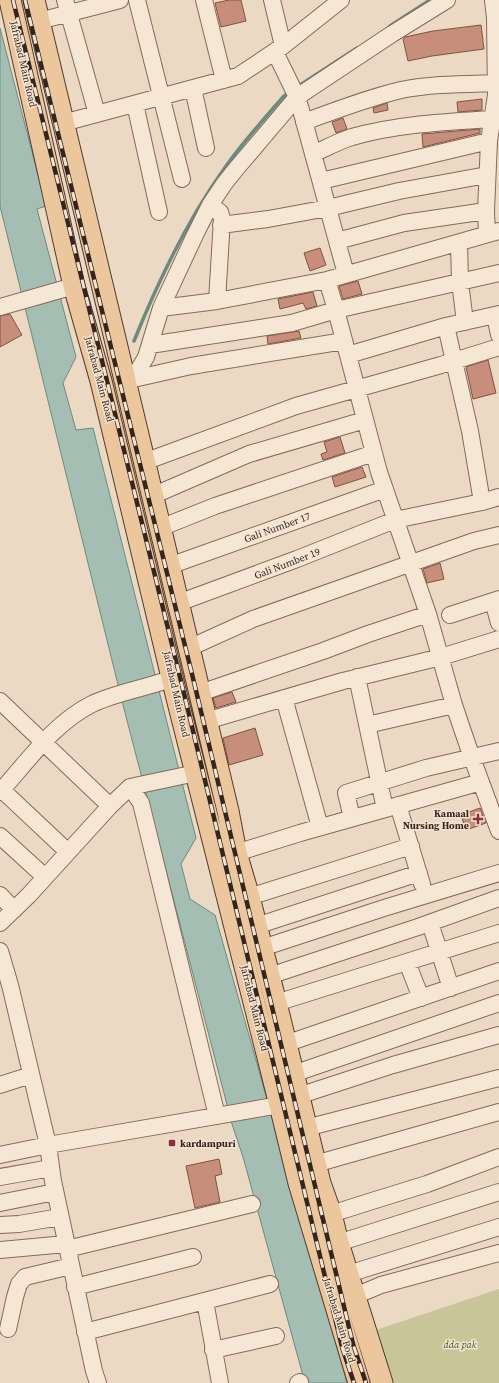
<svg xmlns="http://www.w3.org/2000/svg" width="499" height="1383" font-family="'Source Serif 4',serif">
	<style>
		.green { fill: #c8c698 }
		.water { fill: #a5beb3; stroke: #6c8b7f }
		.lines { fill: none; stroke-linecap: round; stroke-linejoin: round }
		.stream { stroke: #6c8b7f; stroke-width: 3.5 }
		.building { fill: #c78f7b; stroke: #815242 }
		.minor-casing { stroke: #846a5b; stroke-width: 18 }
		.major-casing { stroke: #523a2f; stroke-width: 23 }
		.minor { stroke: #f6e7d5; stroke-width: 16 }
		.major { stroke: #ecc79d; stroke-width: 21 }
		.rail-casing { stroke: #35251e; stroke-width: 4.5 }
		.rail { stroke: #f3e4d2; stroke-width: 3; stroke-dasharray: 9; stroke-linecap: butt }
		.poi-dot { fill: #8f2f3e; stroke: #f3e4d2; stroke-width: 1.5 }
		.labels { text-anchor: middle; stroke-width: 3; stroke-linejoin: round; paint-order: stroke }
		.street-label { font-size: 10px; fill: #35251e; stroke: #f3e4d2 }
		.poi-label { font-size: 10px; font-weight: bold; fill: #35251e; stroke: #f3e4d2; text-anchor: end }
		.park-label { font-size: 10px; font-style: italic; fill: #4c5026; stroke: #f3e4d2 }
	</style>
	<rect width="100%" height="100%" fill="#ebd9c3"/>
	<path class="green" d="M499,1289V1383H391L373,1331Z"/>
	<path class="water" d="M0,28L46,206L37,209L76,357L63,383L76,430L93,428L196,838L181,864L190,899L215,915L347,1383H305L243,1157L232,1124L123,705L0,206Z"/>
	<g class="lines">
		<path class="stream" d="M390,26L430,0
			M297,87L357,48
			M134,341C157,284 188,219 224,169C241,144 264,119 284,96L290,92"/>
	</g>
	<path class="building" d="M229,0H241L246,21L221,27L215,3Z
		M481,25L484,49L432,56L408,61L403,39L405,37L433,31Z
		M482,99V110L458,112L457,102Z
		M387,103L388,110L374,113L373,108Z
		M343,118L347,129L336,133L332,122Z
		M480,129V133L423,147L422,134Z
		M320,248L326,265L310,271L304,253Z
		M358,281L362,294L343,299L339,286Z
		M313,292L317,306L306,309L303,303L280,309L278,299Z
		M10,314L22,335L0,347V316Z
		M299,331L301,338L268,344L267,336Z
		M488,360L496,393L473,399L466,367Z
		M340,437L345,453L323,460L321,454L327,452L324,442Z
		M362,467L366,477L335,487L332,477Z
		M440,563L444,579L427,583L423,569Z
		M232,692L236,702L216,708L213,698Z
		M255,728L263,755L229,765L223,738Z
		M480,808L486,823L466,830L461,815Z
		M219,1159L222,1174L215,1176L220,1202L195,1208L186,1166Z"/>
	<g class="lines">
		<g class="minor-casing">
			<path id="minor" d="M65,0L97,114
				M137,0L182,179
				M204,0L224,80
				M272,0L283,46
				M39,21L120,0
				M275,52L297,97L301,110L346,274
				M193,88L206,148
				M135,104L159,212
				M304,122C336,110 368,98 401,90C431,84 465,84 496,83
				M63,123L238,76L283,46L341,0
				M313,154C326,148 339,141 352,137C398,124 445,122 492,119
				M321,181L489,141
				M208,210H217L220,212L222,219L217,301
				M221,225L268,219L328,208L399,191L487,175
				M487,234L486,211L489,141L496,95L495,18L493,0
				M337,241L404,223L486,211
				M459,243L460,282L465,322
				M327,280L336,310L379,472L428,614L454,705L472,758L499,831
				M0,307L74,286
				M161,308L217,301L327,280L499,231
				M495,315L499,335
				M446,326L470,431L482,502
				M150,345L292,323L336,310L499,273
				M348,355L446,326L499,314
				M133,379L146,357L161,308L195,235L210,205L224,184L236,169L297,97L392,34L447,0
				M129,380L191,366L344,341
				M144,462L296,406L441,365L499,347
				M152,496L249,454L365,420
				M160,528L215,506L374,453
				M169,566L385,489
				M493,601L499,623
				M178,603L297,559L395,520L482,502L499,497
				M450,615L499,599
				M189,648L253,619L474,541L499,535
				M357,677L385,809
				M200,693L323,651L368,634L428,614
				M284,698L320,827
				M0,701L110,806
				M206,721L343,681L441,657L499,639
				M367,725L454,705
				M130,787L141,803L217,1116
				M0,788L68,852
				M0,792C28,761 54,723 92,704C117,692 147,688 173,678
				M398,805L422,884
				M352,818L346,793L426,768L499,751
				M0,836L45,877
				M236,853L300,833L481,782
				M0,895L14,910
				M249,897L411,846
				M0,923L29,895L110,806L130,787L196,773
				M430,923L451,988
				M256,926L419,873
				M262,948L384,908L499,873
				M0,951L10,985L48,1145L53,1181L94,1371L98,1383
				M407,962L421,998
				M269,976L418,927L499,898
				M276,1003L499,933
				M285,1044L499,971
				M293,1074L499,1003
				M0,1085L31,1075
				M298,1096L393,1065L499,1035
				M306,1128L499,1078
				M0,1155L48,1145L280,1105
				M315,1164L499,1112
				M0,1177L51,1168
				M0,1203L55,1192
				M331,1214L372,1201L427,1184L499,1157
				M0,1225L19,1224L60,1217
				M338,1243L499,1192
				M67,1249L252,1204
				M0,1250L66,1244
				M348,1274L499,1227
				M75,1287L193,1257
				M355,1296L381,1285L499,1253
				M205,1301L220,1383
				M8,1329L15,1297L19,1284L25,1277L71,1266
				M85,1332L270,1284
				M213,1350L276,1336
				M298,1383L300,1382"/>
		</g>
		<g class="major-casing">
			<path id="major" d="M10,0L74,286L101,381L177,698L280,1105L299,1183L359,1383
				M34,0L228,811L236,853L249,897L276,1003L320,1183L331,1214L338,1243L382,1383"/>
		</g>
		<use href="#minor" class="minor"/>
		<use href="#major" class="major"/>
		<g class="rail-casing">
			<path id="rail" d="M13,0L180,677L342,1347L354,1383
				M25,0L192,674L353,1344L366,1383"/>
		</g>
		<use href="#rail" class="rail"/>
	</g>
	<g class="poi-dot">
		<path d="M476 813h4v4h4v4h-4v4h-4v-4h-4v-4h4z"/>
		<rect x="168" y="1139" width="8" height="8" rx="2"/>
	</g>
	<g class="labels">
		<g class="street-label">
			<text transform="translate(24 64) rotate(77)" y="4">Jafrabad Main Road</text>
			<text transform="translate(100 379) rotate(75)" y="4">Jafrabad Main Road</text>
			<text transform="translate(277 527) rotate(-20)" y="4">Gali Number 17</text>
			<text transform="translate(287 563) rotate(-21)" y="4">Gali Number 19</text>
			<text transform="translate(177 694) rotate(77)" y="4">Jafrabad Main Road</text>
			<text transform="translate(255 1008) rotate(76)" y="4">Jafrabad Main Road</text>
			<text transform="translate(340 1320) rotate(73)" y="4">Jafrabad Main Road</text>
		</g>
		<g class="poi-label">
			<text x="469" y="817">Kamaal<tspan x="469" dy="12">Nursing Home</tspan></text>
			<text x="180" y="1147" text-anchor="start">kardampuri</text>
		</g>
		<g class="park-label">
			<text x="460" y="1348">dda pak</text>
		</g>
	</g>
</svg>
